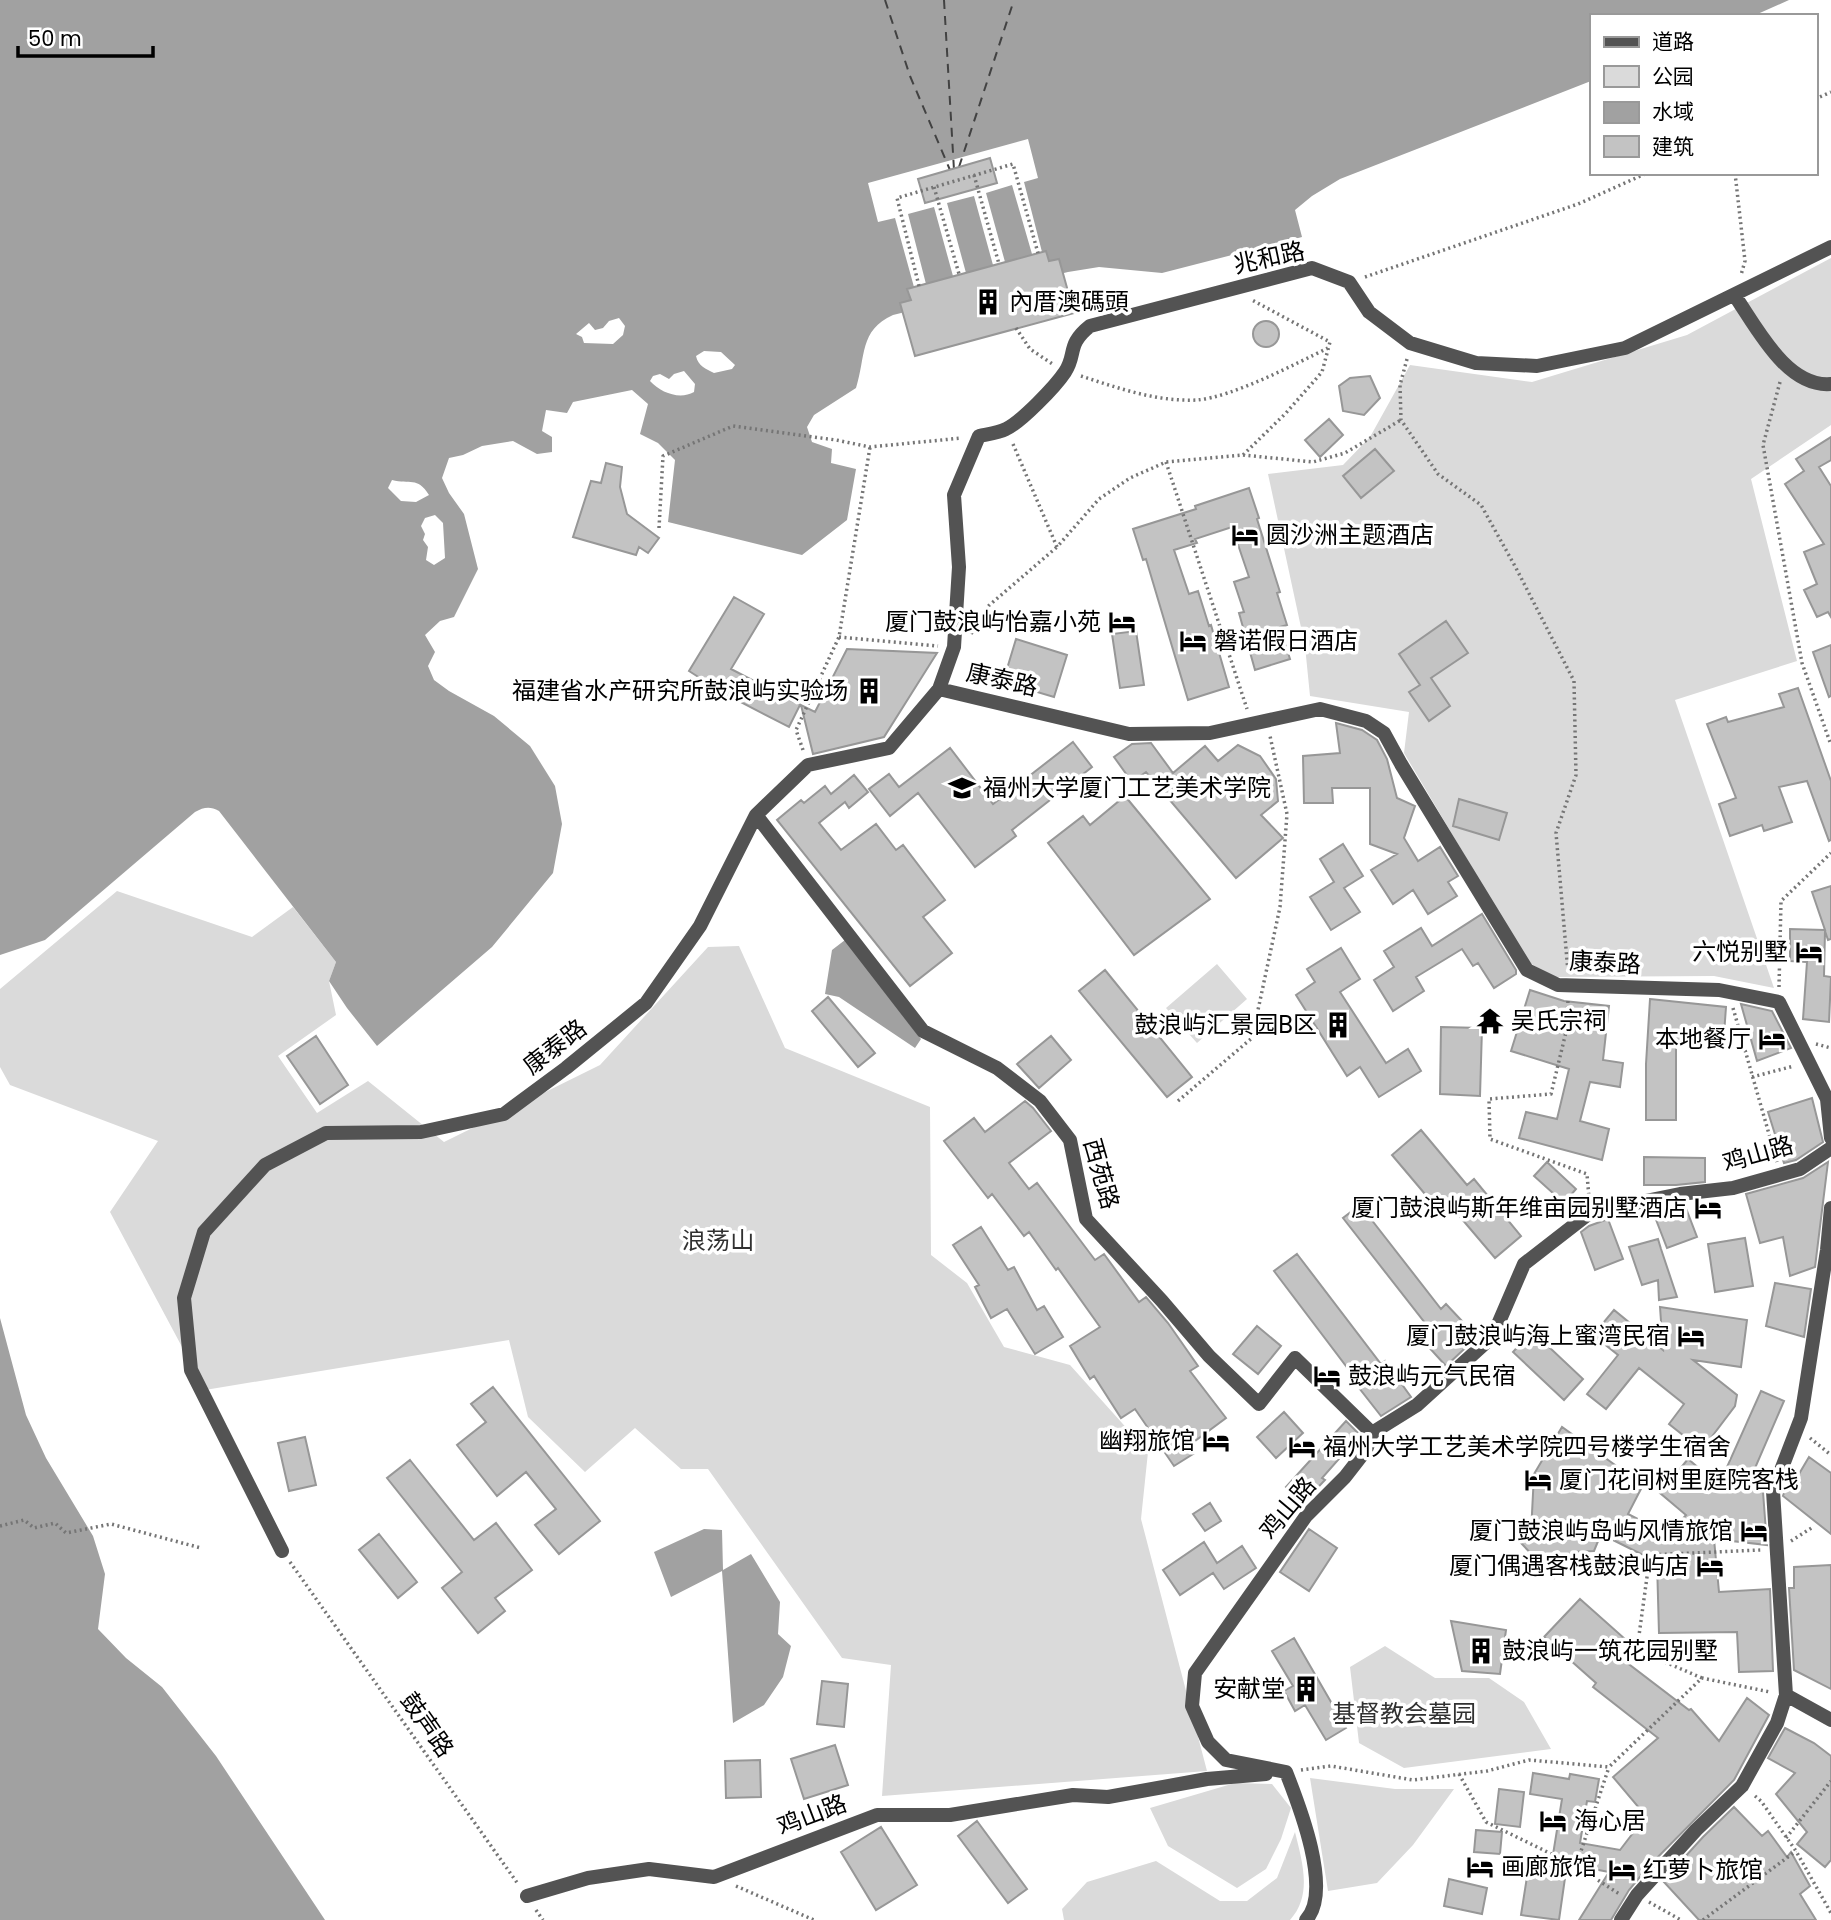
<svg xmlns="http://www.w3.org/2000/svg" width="1831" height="1920" font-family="Poppins,'Noto Sans SC',sans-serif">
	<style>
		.green { fill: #dadada }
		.water { fill: #a1a1a1; fill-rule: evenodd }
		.pier { fill: #fff }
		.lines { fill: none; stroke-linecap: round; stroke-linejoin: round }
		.ferry { stroke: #424242; stroke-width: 2; stroke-dasharray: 9 7; stroke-linecap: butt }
		.building { fill: #c3c3c3; stroke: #979797; stroke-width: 2 }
		.path { stroke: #757575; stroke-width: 3.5; stroke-dasharray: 2 3.5; stroke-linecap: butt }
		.street { stroke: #535353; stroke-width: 14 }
		.labels { text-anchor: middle; stroke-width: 7; stroke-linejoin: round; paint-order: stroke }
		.street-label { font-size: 24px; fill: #000; stroke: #fff }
		.poi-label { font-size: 24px; fill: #000; stroke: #fff; text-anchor: start }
		.park-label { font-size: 24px; fill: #313131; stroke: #fff }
	</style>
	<rect width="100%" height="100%" fill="#fff"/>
	<path class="green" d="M1831,258V425L1751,479L1797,661L1675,700L1774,988L1714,976L1553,977L1528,962L1404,753L1409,712L1310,696L1305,646L1268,474L1343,465L1370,437L1410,365L1532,382L1687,335Z
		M117,891L252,937L293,907L336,962L329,981L336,1015L278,1056L317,1113L368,1081L444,1142L600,1065L708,947L739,946L785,1048L930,1107L931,1255L967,1283L1004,1347L1070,1365L1148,1452L1141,1519L1207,1771L882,1796L891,1665L842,1658L708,1469H681L635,1428L585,1472L528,1417L509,1340L205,1390L110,1212L158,1141L10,1085L0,1067V989Z
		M1217,964L1247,999L1197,1043L1166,1008Z
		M1385,1646L1435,1678H1489L1524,1702L1551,1749L1404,1768L1359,1743L1350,1667Z
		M1310,1778L1395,1789H1454L1413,1845L1377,1883L1328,1891Z
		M1235,1783L1272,1784L1291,1808L1281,1839L1266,1869L1237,1888L1168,1846L1150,1808Z
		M1295,1832C1302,1861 1313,1895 1290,1920H1064L1062,1909L1087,1882L1156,1861L1220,1901H1247L1277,1878Z"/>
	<path class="water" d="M0,0H1789L1753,16H1591V81L1340,179L1312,196L1295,210L1302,237L1162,273L1099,267L1068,272L893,315C859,330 866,357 856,388L814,415L807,427L812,442L832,449L831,463L856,469L847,520L802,555L668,522L675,460L658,443L640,434L648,404L632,390L573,402L567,413L546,410L542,431L552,437V452L537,454L513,441L482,446L463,455L449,458L442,478L449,493L464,514L478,569L454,617L440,621L425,635L435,652L428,666L434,680L449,691L494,716L530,746L555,786L562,824L553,873L492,947L377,1046L347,1008L329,981L336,962L219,811C210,806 204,807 195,812L45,940L0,955ZM619,318L625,326L623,335L613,344L584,343L582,337L576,334L589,323L595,330L603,328L609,321ZM704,351L721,352L735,365L732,369L714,373C706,369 698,366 696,356ZM684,371L695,384L694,392C680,400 661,393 650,381L653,376L660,374L669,379L674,374ZM392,480C410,485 417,476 429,495L416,502L401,501L388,488ZM435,515L443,523L445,558L434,565L426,560L428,547L423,540L425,534L421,526L425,518Z
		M845,940L921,1039L915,1048L839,997L825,994L832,950Z
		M0,1318L26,1415L46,1458L93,1536L105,1574L98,1629L126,1658L162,1687L216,1756L325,1920H0Z
		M704,1529L722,1530L723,1570L751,1554L780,1602L778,1634L791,1646L783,1677L764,1705L733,1723L722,1571L671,1597L654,1552Z"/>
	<path class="pier" d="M1028,139L1038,178L1024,182L1042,252L1032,254L1012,185L986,193L1005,262L993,265L974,196L947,203L966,273L953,276L934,207L908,214L926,284L914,287L895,218L878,222L868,183Z"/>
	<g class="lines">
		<path class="ferry" d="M885,0L910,76L950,170
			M944,0L954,170
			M959,167L1014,0"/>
	</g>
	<path class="building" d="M990,158L997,183L925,203L918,179Z
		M1046,251L1049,261L1059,259L1074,313L915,356L900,303L911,300L907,289Z
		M1253 334a13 13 0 1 1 26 0a13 13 0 1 1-26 0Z
		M1370,376L1380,398L1364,415L1343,411L1339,386L1350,378Z
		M1329,419L1343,435L1320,457L1305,440Z
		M1831,437V460L1819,467L1831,486V617L1828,612L1817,617L1804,590L1817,584L1804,552L1824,544L1785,484L1804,471L1796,459Z
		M1375,449L1394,471L1361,498L1343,476Z
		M606,463L622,467L620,487L627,514L659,538L648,553L639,547L636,555L573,537L591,481L601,483Z
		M1249,488L1259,518L1257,519L1280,592L1277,593L1287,625L1280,627L1290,659L1255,670L1239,613L1244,612L1234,582L1249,577L1232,527L1195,539L1197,543L1174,550L1189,594L1198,591L1209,626L1211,625L1229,687L1188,700L1146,559L1143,560L1133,529L1196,509L1195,506Z
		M734,597L764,614L731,669L800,705L789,727L725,694L689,671Z
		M1446,621L1468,653L1431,678L1450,706L1429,721L1409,692L1420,685L1399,654Z
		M1136,631L1144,685L1120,688L1112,634Z
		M1016,639L1067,655L1054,697L1003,682Z
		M1831,645V696L1829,697L1813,652Z
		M847,649L937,653L884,737L813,754L801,705L815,712Z
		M1798,688L1831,781V840L1829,841L1807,781L1779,787L1792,822L1764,831L1762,825L1730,836L1719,804L1736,798L1707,724L1726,717L1728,722L1784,707L1779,694Z
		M1336,723L1362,730L1377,740L1387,759L1397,798L1415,806L1404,838L1418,861L1440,847L1458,876L1448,882L1457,896L1428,914L1413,890L1393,904L1371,870L1397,854L1370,844V788H1332L1333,803H1304L1303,756L1340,753Z
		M1073,742L1092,767L1012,830L1016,836L975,867L918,793L890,816L869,789L889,774L899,787L950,748L993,804Z
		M1151,743L1173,773L1205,746L1218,761L1238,745L1260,756L1276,779L1278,801L1261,815L1283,838L1236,878L1146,772L1132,782L1114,757L1132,744Z
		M854,775L868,792L849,808L845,802L819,823L841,850L876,824L896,850L903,845L945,900L923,917L952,953L910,986L777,820L801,800L804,803L825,786L831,794Z
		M1125,796L1210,899L1134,955L1048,843L1083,816L1090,825Z
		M1459,799L1507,813L1499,840L1453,826Z
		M1343,844L1363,876L1344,888L1360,912L1331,930L1310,897L1334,882L1320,859Z
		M1831,886V939L1828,940L1825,931L1824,976L1831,977L1829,1022L1803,1019L1807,962L1790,961V929L1825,930L1812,892Z
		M1482,914L1516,970V974L1494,988L1478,963L1473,966L1462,949L1416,977L1424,991L1393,1011L1374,980L1394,967L1384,951L1421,928L1432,946Z
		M1341,948L1360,979L1340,992L1386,1063L1408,1049L1421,1071L1379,1097L1360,1067L1347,1076L1296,995L1315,982L1307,969Z
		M1105,970L1192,1077L1167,1097L1079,991Z
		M1530,990L1564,1001L1609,1006L1603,1060L1623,1063L1620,1087L1590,1082L1580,1121L1609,1129L1602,1160L1519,1138L1526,1112L1557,1119L1569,1069L1511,1051Z
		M828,997L875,1053L858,1067L812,1011Z
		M1650,999L1726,1007L1723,1048L1676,1044V1120H1646V1064Z
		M1741,1004L1772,1011L1791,1048L1757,1061Z
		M1441,1027L1482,1028L1480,1096L1440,1094Z
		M316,1036L348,1085L320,1104L287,1056Z
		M1051,1036L1071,1060L1039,1088L1017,1064Z
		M1812,1098L1823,1142L1796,1160L1784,1163L1768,1112Z
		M1025,1101L1033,1108L1051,1131L1009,1163L1029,1189L1037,1183L1095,1260L1104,1254L1139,1302L1146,1297L1168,1323L1198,1366L1190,1371L1226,1418L1187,1447L1193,1454L1174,1466L1135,1409L1121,1418L1094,1376L1090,1379L1070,1346L1100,1327L1058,1268L1056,1270L1029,1232L1024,1236L992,1194L988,1198L944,1141L974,1118L985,1132Z
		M1421,1130L1467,1185L1474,1179L1521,1236L1495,1258L1450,1205L1441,1213L1392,1155Z
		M1644,1157L1705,1158V1182L1676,1185H1644Z
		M1547,1162L1576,1189L1564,1203L1534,1176Z
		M1828,1162L1815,1267L1790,1276L1783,1237L1760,1243L1746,1194L1803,1178Z
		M1684,1203L1697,1237L1667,1248L1653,1212Z
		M1360,1205L1441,1309L1446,1304L1477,1337L1446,1366L1415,1332L1425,1323L1343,1218Z
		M1608,1219L1623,1259L1595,1270L1581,1232L1589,1226Z
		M981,1227L1008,1270L1014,1267L1037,1310L1044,1306L1063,1337L1035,1354L1007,1309L991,1318L975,1287L979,1285L953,1245Z
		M1745,1238L1753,1286L1715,1292L1708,1244Z
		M1658,1239L1661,1249L1677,1297L1659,1300L1658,1280L1642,1285L1629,1247Z
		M1297,1254L1381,1364L1385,1361L1411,1397L1381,1416L1356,1384L1358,1382L1274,1271Z
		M1775,1283L1811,1289L1804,1337L1766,1326Z
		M1660,1307L1747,1320L1741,1367L1693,1360L1737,1395L1735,1406L1704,1447H1698L1669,1424L1684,1404L1639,1368L1606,1409L1587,1394L1618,1355L1593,1335L1614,1310L1663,1350Z
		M1257,1326L1281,1346L1258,1374L1233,1354Z
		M1532,1331L1583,1379L1564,1400L1513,1352Z
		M493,1387L600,1521L559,1554L535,1525L556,1509L526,1472L497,1496L457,1445L486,1422L471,1404Z
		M1761,1391L1784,1401L1755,1468L1770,1472L1763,1492L1767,1545L1714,1539L1719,1592L1770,1589L1773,1671L1739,1672L1737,1632L1659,1633L1657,1562L1601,1534L1594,1551L1573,1552L1554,1578L1521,1543L1531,1533L1534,1474L1562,1427L1643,1485L1628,1514L1669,1535L1686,1515L1660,1493L1688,1459L1719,1485Z
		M1284,1412L1303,1433L1276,1458L1257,1437Z
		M1346,1421L1360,1435L1322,1478L1325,1480L1303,1503L1286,1487Z
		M305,1437L316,1485L289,1491L278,1443Z
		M1809,1457L1831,1473V1534L1783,1496L1789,1477L1796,1479Z
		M410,1460L474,1540L496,1523L532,1570L495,1598L505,1611L478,1633L442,1588L462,1572L387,1478Z
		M1210,1503L1221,1521L1205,1531L1193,1514Z
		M1309,1529L1337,1548L1309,1591L1280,1572Z
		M379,1534L417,1582L398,1598L359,1550Z
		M1204,1542L1217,1563L1242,1546L1256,1568L1224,1589L1213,1573L1180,1595L1163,1570Z
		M1831,1565V1689L1794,1670L1789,1588H1794V1567Z
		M1580,1599L1625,1639L1613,1652L1689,1710L1691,1709L1719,1741L1747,1698L1769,1715L1734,1780L1649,1866L1629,1890L1611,1920H1579L1609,1872L1567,1864L1559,1920L1521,1915L1529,1864L1551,1867L1562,1799L1530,1794L1533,1773L1569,1779L1570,1774L1599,1779L1595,1802L1587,1801L1580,1843L1620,1850L1646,1816L1613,1777L1658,1738L1593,1687L1596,1683L1544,1637Z
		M1451,1621L1506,1630L1500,1674L1462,1671Z
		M1294,1638L1346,1728L1326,1740L1305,1705L1295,1711L1284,1691L1293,1686L1272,1651Z
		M822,1681L848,1684L844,1727L817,1724Z
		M1785,1728L1814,1743L1831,1756V1860L1825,1867L1797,1844L1807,1832L1776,1794L1795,1773L1768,1758Z
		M835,1745L848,1785L804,1799L791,1759Z
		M760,1760L761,1797L726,1798L725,1761Z
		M1499,1789L1524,1792L1520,1827L1495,1824Z
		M1734,1807L1762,1836L1768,1831L1787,1857L1791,1852L1810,1886L1800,1894L1816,1920H1699L1663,1881L1703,1837Z
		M977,1821L1027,1889L1008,1903L958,1836Z
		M881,1827L917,1885L876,1910L841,1852Z
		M1476,1830L1502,1832L1500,1854L1474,1852Z
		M1449,1879L1487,1888L1482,1914L1444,1906Z"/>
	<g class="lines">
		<path class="path" d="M1815,99L1831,92
			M1735,173L1745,261L1741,275
			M974,175L999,264
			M934,187L959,274
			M1365,277L1578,204L1647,173
			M919,286L897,198L1013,164L1038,253
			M1016,328L1030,349L1054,365
			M1407,359L1400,385L1401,420L1438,474L1481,505L1516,568L1574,681L1576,775L1556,833L1568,972
			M1081,376C1118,388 1157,402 1197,400C1233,397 1295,364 1328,348
			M1780,382L1763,445L1802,663L1831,745
			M1013,444L1057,547L1099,499L1130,478L1166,462L1243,455L1286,413L1322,372L1330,342L1252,300
			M1243,455L1313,462L1345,453L1401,420
			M1166,462L1247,709
			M659,528L663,456L733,426L836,440L870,447L962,438
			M971,634L986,608L1057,547
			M839,637L938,646
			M803,750L796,730L839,637L870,447
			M1779,987L1781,901L1831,853
			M1568,1001L1566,1032L1551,1094L1489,1099L1490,1139L1587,1174L1589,1198
			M1733,1008L1777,1162
			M1816,1044L1831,1048
			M1752,1077L1794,1066
			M1178,1101L1252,1038L1280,907L1287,814L1270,736
			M1810,1438L1831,1455
			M0,1526L24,1520L34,1528L55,1523L66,1533L111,1524L201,1548
			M1791,1541L1813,1527
			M290,1562L518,1884
			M1702,1678L1637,1650L1650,1555L1761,1550
			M1301,1770L1331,1766L1413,1780L1487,1771L1529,1760L1609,1767L1702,1678L1770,1692
			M1459,1774L1486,1822L1576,1866L1621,1895
			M1755,1796L1761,1801L1796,1851L1831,1913
			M1786,1838L1831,1781
			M1576,1866L1609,1767
			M736,1886L814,1920
			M1649,1902L1681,1920
			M536,1910L543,1920
			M1703,1920L1796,1851"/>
		<path class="street" d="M1735,296C1757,328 1787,388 1831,384
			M939,689L954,647L959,567L954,495L979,436C988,434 998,433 1006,429C1021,422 1055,387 1065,372C1077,354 1066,345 1090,326L1312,268L1349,282L1369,312L1410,343L1476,363L1537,366L1625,348L1831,247
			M756,815L923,1031L997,1068L1040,1101L1070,1140L1086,1219L1162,1301L1209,1356L1259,1404L1295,1358L1372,1433
			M282,1551L191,1370L184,1298L204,1232L265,1165L326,1133L421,1132L504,1114L566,1068L646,1003L700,926L756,815L808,765L889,748L939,689L1129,734L1210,733L1320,709L1366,721L1384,733L1401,764L1527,970L1558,985L1719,990L1779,1002L1827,1099L1831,1138
			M1786,1695L1831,1720
			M527,1896L588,1878L649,1869L714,1877L877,1815H950L1073,1795L1108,1797L1207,1779L1266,1774
			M1306,1920C1333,1891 1299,1805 1286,1772L1226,1760L1208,1742L1192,1706L1195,1673L1306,1516L1345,1477L1366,1450L1372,1433L1417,1405L1493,1336L1524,1264L1591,1212L1680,1194L1733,1188L1800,1169L1831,1148
			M1621,1920L1637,1895L1696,1830L1742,1786L1777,1723L1786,1695L1773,1491L1801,1418L1827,1250L1831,1208"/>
	</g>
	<defs>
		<g id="building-bare" transform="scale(2.1)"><path d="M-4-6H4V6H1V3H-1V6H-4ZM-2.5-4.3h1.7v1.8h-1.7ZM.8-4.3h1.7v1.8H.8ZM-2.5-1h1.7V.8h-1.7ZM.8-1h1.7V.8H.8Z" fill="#000" stroke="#fff" stroke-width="2.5" paint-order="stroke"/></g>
		<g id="hotel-bare" transform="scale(2.1)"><path d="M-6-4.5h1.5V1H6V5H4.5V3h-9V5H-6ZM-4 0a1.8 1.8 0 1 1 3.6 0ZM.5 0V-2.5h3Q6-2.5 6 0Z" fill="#000" stroke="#fff" stroke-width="2.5" paint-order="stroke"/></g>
		<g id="university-bare" transform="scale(2.1)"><path d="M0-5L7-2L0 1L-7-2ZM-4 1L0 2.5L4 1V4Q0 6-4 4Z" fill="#000" stroke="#fff" stroke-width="2.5" paint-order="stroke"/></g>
		<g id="temple-bare" transform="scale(2.1)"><path d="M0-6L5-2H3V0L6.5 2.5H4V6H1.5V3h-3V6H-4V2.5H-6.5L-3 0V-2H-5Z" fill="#000" stroke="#fff" stroke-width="2.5" paint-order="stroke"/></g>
	</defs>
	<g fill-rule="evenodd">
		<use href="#building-bare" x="988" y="302"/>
		<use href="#hotel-bare" x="1245" y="535"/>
		<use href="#hotel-bare" x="1122" y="622"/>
		<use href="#hotel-bare" x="1193" y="641"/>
		<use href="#building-bare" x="869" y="691"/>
		<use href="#university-bare" x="962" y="788"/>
		<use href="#hotel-bare" x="1809" y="952"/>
		<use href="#temple-bare" x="1490" y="1021"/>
		<use href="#building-bare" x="1338" y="1025"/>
		<use href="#hotel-bare" x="1772" y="1039"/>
		<use href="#hotel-bare" x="1708" y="1208"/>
		<use href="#hotel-bare" x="1691" y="1336"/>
		<use href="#hotel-bare" x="1327" y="1376"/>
		<use href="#hotel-bare" x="1216" y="1441"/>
		<use href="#hotel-bare" x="1302" y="1447"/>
		<use href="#hotel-bare" x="1538" y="1480"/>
		<use href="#hotel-bare" x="1754" y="1531"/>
		<use href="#hotel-bare" x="1710" y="1566"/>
		<use href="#building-bare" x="1481" y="1651"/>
		<use href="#building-bare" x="1306" y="1689"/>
		<use href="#hotel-bare" x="1553" y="1821"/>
		<use href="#hotel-bare" x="1480" y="1867"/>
		<use href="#hotel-bare" x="1622" y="1870"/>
	</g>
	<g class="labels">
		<g class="street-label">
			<text transform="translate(1269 258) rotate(-12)" y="8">兆和路</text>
			<text transform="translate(1002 680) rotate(13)" y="8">康泰路</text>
			<text transform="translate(1605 963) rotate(3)" y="8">康泰路</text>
			<text transform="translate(555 1047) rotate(-38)" y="8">康泰路</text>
			<text transform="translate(1758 1154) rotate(-16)" y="8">鸡山路</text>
			<text transform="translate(1101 1174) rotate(74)" y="8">西苑路</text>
			<text transform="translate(1288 1508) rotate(-50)" y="8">鸡山路</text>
			<text transform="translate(427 1725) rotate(55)" y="8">鼓声路</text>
			<text transform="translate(812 1815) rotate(-21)" y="8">鸡山路</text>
		</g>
		<g class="poi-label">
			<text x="1009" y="310">內厝澳碼頭</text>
			<text x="1266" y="543">圆沙洲主题酒店</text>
			<text x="1101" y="630" text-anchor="end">厦门鼓浪屿怡嘉小苑</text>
			<text x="1214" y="649">磐诺假日酒店</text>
			<text x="848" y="699" text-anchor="end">福建省水产研究所鼓浪屿实验场</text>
			<text x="983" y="796">福州大学厦门工艺美术学院</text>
			<text x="1788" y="960" text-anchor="end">六悦别墅</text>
			<text x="1511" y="1029">吴氏宗祠</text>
			<text x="1317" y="1033" text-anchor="end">鼓浪屿汇景园B区</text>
			<text x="1751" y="1047" text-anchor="end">本地餐厅</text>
			<text x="1687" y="1216" text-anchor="end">厦门鼓浪屿斯年维亩园别墅酒店</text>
			<text x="1670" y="1344" text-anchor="end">厦门鼓浪屿海上蜜湾民宿</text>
			<text x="1348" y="1384">鼓浪屿元气民宿</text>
			<text x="1195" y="1449" text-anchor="end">幽翔旅馆</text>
			<text x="1323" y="1455">福州大学工艺美术学院四号楼学生宿舍</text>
			<text x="1559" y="1488">厦门花间树里庭院客栈</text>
			<text x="1733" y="1539" text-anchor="end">厦门鼓浪屿岛屿风情旅馆</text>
			<text x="1689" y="1574" text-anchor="end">厦门偶遇客栈鼓浪屿店</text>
			<text x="1502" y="1659">鼓浪屿一筑花园别墅</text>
			<text x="1285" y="1697" text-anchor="end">安献堂</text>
			<text x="1574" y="1829">海心居</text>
			<text x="1501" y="1875">画廊旅馆</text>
			<text x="1643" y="1878">红萝卜旅馆</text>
		</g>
		<g class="park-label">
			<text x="718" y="1249">浪荡山</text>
			<text x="1404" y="1722">基督教会墓园</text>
		</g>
	</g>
	<rect x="1590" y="14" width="228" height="161" fill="#ffffff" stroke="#999999" stroke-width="2"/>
	<rect x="1604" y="37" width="35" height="10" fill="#535353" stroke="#999999" stroke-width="2"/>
	<text x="1652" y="49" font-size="21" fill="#000000">道路</text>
	<rect x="1604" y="66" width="35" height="21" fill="#dadada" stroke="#999999" stroke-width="2"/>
	<text x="1652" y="84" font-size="21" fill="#000000">公园</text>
	<rect x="1604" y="102" width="35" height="21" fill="#a1a1a1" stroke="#999999" stroke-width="2"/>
	<text x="1652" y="119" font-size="21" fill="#000000">水域</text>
	<rect x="1604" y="136" width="35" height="21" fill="#c3c3c3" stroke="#999999" stroke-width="2"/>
	<text x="1652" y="154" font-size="21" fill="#000000">建筑</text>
	<path d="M18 46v10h135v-10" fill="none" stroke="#000000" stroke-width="3.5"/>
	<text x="28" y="46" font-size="21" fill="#000000" stroke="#ffffff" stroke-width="5" paint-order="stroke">50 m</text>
</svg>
